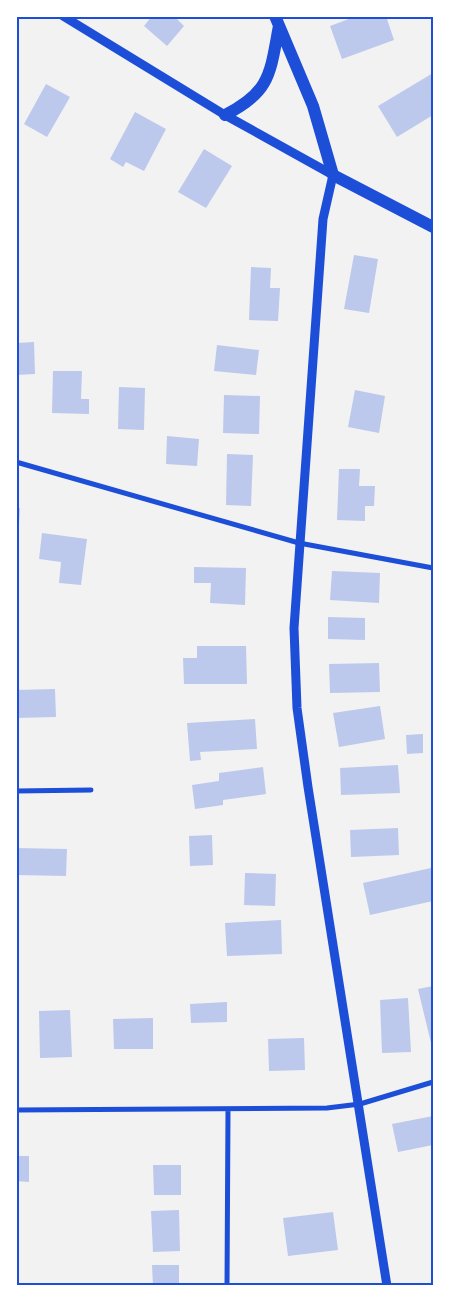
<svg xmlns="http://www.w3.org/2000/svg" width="449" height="1302" font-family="'Roboto Condensed',sans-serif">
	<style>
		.building { fill: #bdc9ec }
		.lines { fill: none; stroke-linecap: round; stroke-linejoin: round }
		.minor { stroke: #1d4ed8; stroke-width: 5 }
		.tertiary { stroke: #1d4ed8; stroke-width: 9 }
		.primary { stroke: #1d4ed8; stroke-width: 12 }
		.neatline { fill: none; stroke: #1d4ed8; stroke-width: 2 }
	</style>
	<rect width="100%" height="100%" fill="#f2f2f2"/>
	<path class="building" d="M152,16H177L176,18L184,26L167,46L144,26Z
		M357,16H386L394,40L342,59L330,26Z
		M433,73V115L397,137L378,106Z
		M46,84L70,97L47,137L24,124Z
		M135,112L166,129L144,171L126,162L123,167L110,159Z
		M204,149L232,166L206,208L178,192Z
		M354,255L378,259L369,313L344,309Z
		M251,267L271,268L270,288H280L278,321L249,320Z
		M34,342L35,374L16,375V343Z
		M217,345L259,350L256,375L214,371Z
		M53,371H82L81,399H89V414L52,413Z
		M119,387L145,388L144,430L118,429Z
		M355,390L385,396L379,433L348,427Z
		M224,395L260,396L259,434L223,433Z
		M167,436L199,439L197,466L166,464Z
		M227,454L253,455L251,506L226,505Z
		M339,469H360L359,486H375L374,506H365V521L337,520Z
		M16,508H20L18,542H16Z
		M42,533L87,539L81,585L59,583L61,562L39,559Z
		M194,567L246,568L245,605L210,603L211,583H194Z
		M332,571L380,573L379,603L330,600Z
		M328,617L365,618V640L328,639Z
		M197,646H246L247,684H184L183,658H197Z
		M379,663L380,692L330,693L329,664Z
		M55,689L56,717L16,718V690Z
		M380,706L385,739L339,747L333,713Z
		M255,719L257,749L200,752L201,760L190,761L187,723Z
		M423,734V753L407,754L406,735Z
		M398,765L400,793L341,795L340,768Z
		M263,767L266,794L223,800V805L195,809L192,785L219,781V773Z
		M398,828L399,855L351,857L350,830Z
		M212,835L213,865L190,866L189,836Z
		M16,848L67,849L66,876L16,875Z
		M431,868L433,901L370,915L363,883Z
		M245,873L276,874L275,906L244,905Z
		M281,920L282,954L227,956L225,923Z
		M433,986V1043H431L418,989Z
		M408,998L411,1052L382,1053L380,1000Z
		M227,1002V1022L191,1023L190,1004Z
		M70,1010L72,1057L40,1058L39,1011Z
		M153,1018V1049H114L113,1019Z
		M304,1038L305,1070L269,1071L268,1039Z
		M433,1116V1145L398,1152L392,1124Z
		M16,1156H29V1182L16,1181Z
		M153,1165H181V1195H154Z
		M179,1210L180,1251L153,1252L151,1211Z
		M333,1212L338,1250L288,1256L283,1218Z
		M152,1265H179V1286H153Z"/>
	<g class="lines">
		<path class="minor" d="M16,462L299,543L433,568
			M16,791L91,790
			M16,1110L327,1108L360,1104L433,1082
			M227,1286L228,1110"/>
		<path class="tertiary" d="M63,16L225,115L333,175L323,219L294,628L297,708L308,787L387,1286"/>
		<path class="primary" d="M275,16L313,106L333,175L433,227
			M225,115C271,92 270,73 279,26"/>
	</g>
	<rect width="449" height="1302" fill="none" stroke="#ffffff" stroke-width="35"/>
	<rect x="18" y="18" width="414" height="1266" class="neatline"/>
</svg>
